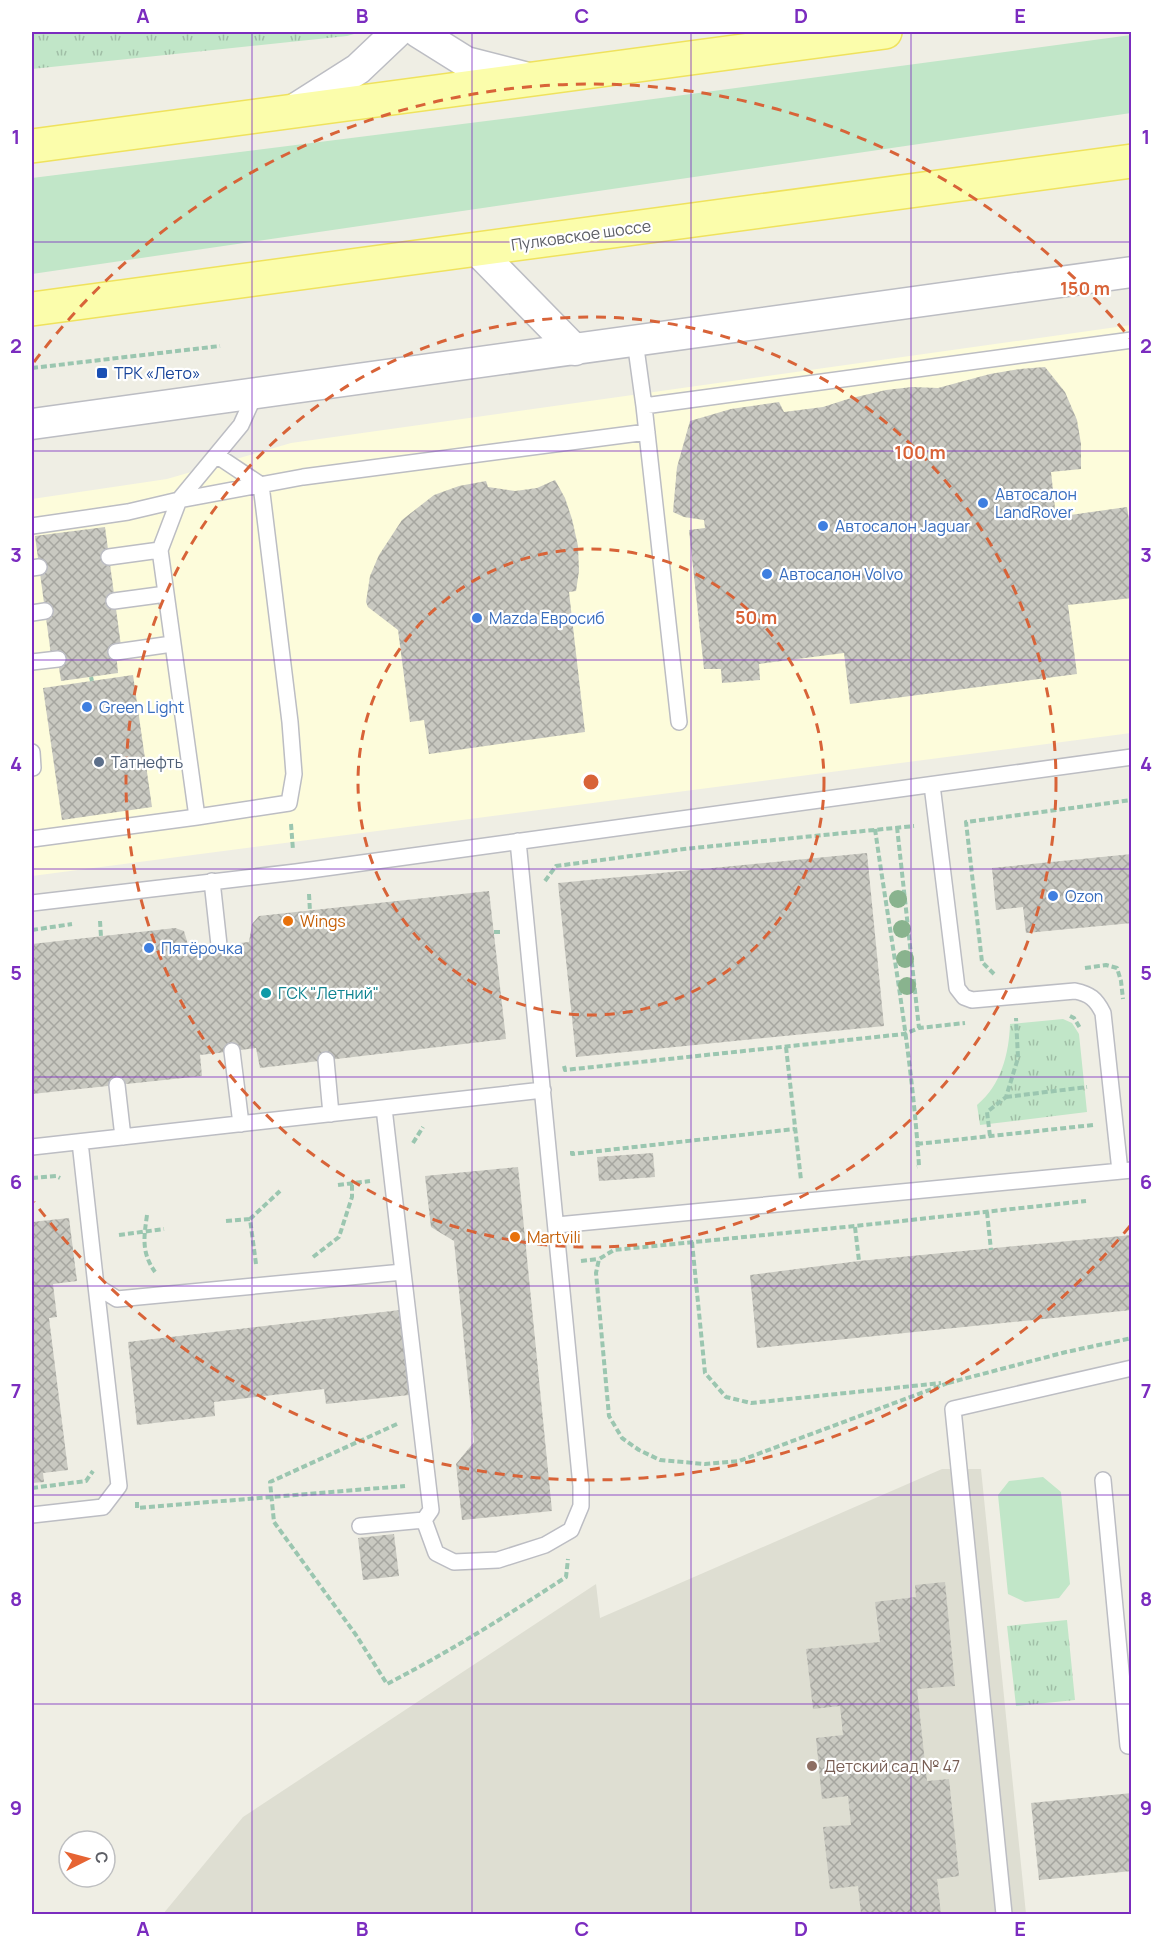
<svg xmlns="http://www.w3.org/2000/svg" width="1163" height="1946" font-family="Manrope,sans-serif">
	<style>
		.commercial { fill: #fdfcdb }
		.education { fill: #deded2 }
		.grass { fill: #c1e6c8 }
		.park { fill: url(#park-tufts) }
		.building { fill: url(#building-cross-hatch) }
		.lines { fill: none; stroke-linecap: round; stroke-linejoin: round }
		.service-casing { stroke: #bcbdc3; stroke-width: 18 }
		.minor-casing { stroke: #bcbdc3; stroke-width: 33 }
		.primary-casing { stroke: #efe25d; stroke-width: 36 }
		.path { stroke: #9bc6b0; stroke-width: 4; stroke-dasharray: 6 3; stroke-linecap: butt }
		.service { stroke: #fff; stroke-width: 15 }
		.minor { stroke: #fff; stroke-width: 30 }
		.primary { stroke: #fbfdab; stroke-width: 33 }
		.tree { fill: #89b38e }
		.grid { fill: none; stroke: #7b2cbf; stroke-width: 1.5; stroke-opacity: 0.55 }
		.ring { fill: none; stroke: #d86338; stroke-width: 3; stroke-dasharray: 10 8 }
		.transit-dot { fill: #1a4fb4; stroke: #fff; stroke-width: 2 }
		.shop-dot { fill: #3f7fe0; stroke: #fff; stroke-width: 2 }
		.service-dot { fill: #5c6f8a; stroke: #fff; stroke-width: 2 }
		.food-dot { fill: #e8710a; stroke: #fff; stroke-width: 2 }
		.culture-dot { fill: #0f9aa8; stroke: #fff; stroke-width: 2 }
		.education-dot { fill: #8d6e63; stroke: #fff; stroke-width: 2 }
		.labels { text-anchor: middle; stroke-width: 4.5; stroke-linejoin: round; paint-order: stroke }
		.street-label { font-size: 16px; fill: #5c5e65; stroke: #fff }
		.transit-label { font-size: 16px; fill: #164399; stroke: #fff; text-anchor: start }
		.shop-label { font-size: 16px; fill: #366cbe; stroke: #fff; text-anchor: start }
		.service-label { font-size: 16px; fill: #4e5e75; stroke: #fff; text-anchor: start }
		.food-label { font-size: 16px; fill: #c56008; stroke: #fff; text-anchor: start }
		.culture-label { font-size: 16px; fill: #0d838f; stroke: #fff; text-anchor: start }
		.education-label { font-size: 16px; fill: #785e54; stroke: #fff; text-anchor: start }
		.centre { fill: #d86338; stroke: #fff; stroke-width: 3 }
		.ring-label { font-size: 18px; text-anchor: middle; font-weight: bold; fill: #d86338; stroke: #fff; stroke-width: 4.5; stroke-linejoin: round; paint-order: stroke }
		.neatline { fill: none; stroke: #7b2cbf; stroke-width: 2 }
		.grid-label { font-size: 20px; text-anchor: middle; font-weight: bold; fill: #7b2cbf }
	</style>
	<defs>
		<pattern id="park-tufts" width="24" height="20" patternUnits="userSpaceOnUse" patternTransform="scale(1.5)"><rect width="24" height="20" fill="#c1e6c8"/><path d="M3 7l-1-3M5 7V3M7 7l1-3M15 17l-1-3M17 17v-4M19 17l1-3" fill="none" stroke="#a0bea6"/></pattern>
		<pattern id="building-cross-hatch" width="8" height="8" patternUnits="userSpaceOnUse" patternTransform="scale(1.5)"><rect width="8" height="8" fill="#c9c9c1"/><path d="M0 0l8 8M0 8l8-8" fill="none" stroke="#a6a6a0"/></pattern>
	</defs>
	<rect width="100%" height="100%" fill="#efeee4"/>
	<path class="commercial" d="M1131,325V733L32,876V499L167,479L291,443Z"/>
	<path class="education" d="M942,1469H981L1026,1914H163L243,1817L596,1584L600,1618Z"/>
	<path class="grass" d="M1131,35V113L32,274V178L526,116Z
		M1043,1477L1061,1492L1070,1584L1059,1598L1025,1602L1008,1594L998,1495L1009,1481Z"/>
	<path class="park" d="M32,32H361L347,36L32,69Z
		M1063,1019L1072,1023L1079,1034L1087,1112L980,1125L977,1105C1001,1085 1009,1054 1010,1024Z
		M1067,1620L1075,1700L1016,1706L1007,1626Z"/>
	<path class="building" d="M1045,367L1065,392L1077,420L1081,444V469L1051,472L1056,517L1127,507L1132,539V598L1068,605L1077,674L850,704L844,653L759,664L760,680L722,683L721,669H704L689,530L705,528L704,520L684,517L673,512L677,467L690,421L731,409L779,402L784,412L823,407L848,399L886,390L912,387L938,388L990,374L1020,369Z
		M555,480L565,498L572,519L578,546L579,571L576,591L569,592L585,732L429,754L424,720L410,722L398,630L368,607L366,602L370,576L379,555L402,520L434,495L459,486L486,481L488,487L515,491L537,488Z
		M105,527L121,646L116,652L118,673L61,681L57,654L51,655L35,536Z
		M133,675L152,807L62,820L43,688Z
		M867,853L884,1026L576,1057L558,883Z
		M1132,854V923L1026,933L1023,907L996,910L992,868Z
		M489,891L506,1039L260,1068L256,1048L218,1053L200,1055L202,1076L32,1094V944L175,928L184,931L189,948L249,942L252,924L259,916Z
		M653,1153L655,1177L599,1181L597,1157Z
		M518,1167L552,1511L462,1520L456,1464L474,1442L454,1241L431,1227L425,1176Z
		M69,1218L77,1281L53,1284L57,1317L49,1318L68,1470L43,1473L44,1482L32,1483V1222Z
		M1132,1235V1310L757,1348L750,1275L859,1261Z
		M400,1310L409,1395L326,1404L324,1389L214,1402L215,1416L137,1425L128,1342Z
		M394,1534L399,1576L363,1580L358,1538Z
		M945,1582L955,1686L917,1689L927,1781L949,1779L959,1876L937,1879L941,1914H861L858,1886L830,1889L823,1827L851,1825L848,1796L822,1799L816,1738L843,1735L840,1706L813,1709L806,1649L880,1642L875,1602L916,1597L915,1585Z
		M1132,1793V1871L1039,1880L1031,1803Z"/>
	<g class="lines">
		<g class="service-casing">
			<path id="service" d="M635,341L644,406L679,722
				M644,406L1132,340
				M32,526L128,512L179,500L241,425L255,394
				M109,557L160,550
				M32,568L39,567
				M114,601L166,594
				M32,613L45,611
				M116,652L172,644
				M32,662L58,659
				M32,752L33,768
				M932,785L957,988L964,997L972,1000L1075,991C1090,994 1096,999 1103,1013L1120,1171
				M197,817L160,550L179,500L303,477L647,432
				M32,839L197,817L289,803L294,774L290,722L261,485L216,455
				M212,881L219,945
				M32,903L296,872L1132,757
				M232,1051L241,1124
				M326,1060L331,1114
				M117,1085L123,1137
				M80,1142L96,1286L117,1299L403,1272L384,1108
				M32,1147L543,1090
				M557,1225L1132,1170
				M403,1272L431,1510L424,1520L436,1553L454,1562L498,1560L545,1545L571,1530L581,1506V1486L518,841
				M1103,1480L1128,1746L1132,1745
				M32,1515L103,1507L119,1486L96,1286
				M360,1526L424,1520
				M1004,1914L953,1409L1132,1368"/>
		</g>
		<g class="minor-casing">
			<path id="minor" d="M418,32L466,62L528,78
				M292,111L358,69L397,32
				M476,249L575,350
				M32,424L1132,272"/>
		</g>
		<g class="primary-casing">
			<path id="primary" d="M32,146L885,32
				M32,309L1132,161"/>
		</g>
		<path class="path" d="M32,368L220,346
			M91,677L92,681
			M291,824L293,850
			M897,827L919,1028
			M875,829C891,941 912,1053 919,1166L917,1167
			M545,881L556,866L684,849L914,826
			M309,894L310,912
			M100,921L101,937
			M32,930L72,924
			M494,932H503
			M1085,968L1106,965L1117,968L1121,981L1123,999
			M994,974L982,962L966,822L1132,800
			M1070,1016L1074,1018L1080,1028
			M786,1047L801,1180
			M564,1066L565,1070L904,1034L919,1028L965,1023
			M1006,1097L1087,1087
			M990,1136L987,1112L1006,1097L1018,1058L1016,1018
			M413,1143L423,1127
			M917,1144L1093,1125
			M572,1151V1154L795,1129
			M32,1178L56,1176L60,1178
			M338,1185L370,1181
			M987,1212L991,1250
			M147,1215C144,1237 141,1252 155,1272
			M226,1221L250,1219
			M855,1227L859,1261
			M119,1235L164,1229
			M692,1242L705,1373L726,1397L751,1403L941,1383
			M313,1257L339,1237L352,1197V1183
			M581,1261L599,1259
			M256,1264L250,1219L280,1191
			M948,1383L739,1461L705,1464L660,1460L639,1450L622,1438L609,1416L596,1273L599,1259L614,1250L855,1226L1086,1201
			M948,1383L1066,1352L1132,1338
			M397,1424L270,1482L274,1522L356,1635L387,1684C449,1652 508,1615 566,1577L568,1559
			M32,1488L86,1481L93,1471
			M137,1502V1508L405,1486"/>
		<use href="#service" class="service"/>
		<use href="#minor" class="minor"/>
		<use href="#primary" class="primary"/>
	</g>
	<g class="tree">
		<circle cx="898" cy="899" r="9"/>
		<circle cx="902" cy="929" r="9"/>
		<circle cx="905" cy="959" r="9"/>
		<circle cx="907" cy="986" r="9"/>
	</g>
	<path class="grid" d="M252,32V1914M472,32V1914M691,32V1914M911,32V1914M32,242H1132M32,451H1132M32,660H1132M32,869H1132M32,1077H1132M32,1286H1132M32,1495H1132M32,1704H1132"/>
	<g class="ring">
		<circle cx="591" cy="782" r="233"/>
		<circle cx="591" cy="782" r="465"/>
		<path d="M1130 1226A698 698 0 0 1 34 1202M34 362A698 698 0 0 1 1130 338"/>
	</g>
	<rect class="transit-dot" x="96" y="367" width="12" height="12" rx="3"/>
	<g class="shop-dot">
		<circle cx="983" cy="503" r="6"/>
		<circle cx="823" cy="526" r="6"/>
		<circle cx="767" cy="574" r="6"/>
		<circle cx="477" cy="618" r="6"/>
		<circle cx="87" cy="707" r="6"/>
		<circle cx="1053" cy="896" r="6"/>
		<circle cx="149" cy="948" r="6"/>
	</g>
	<circle class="service-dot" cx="99" cy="762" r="6"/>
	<g class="food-dot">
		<circle cx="288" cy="921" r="6"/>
		<circle cx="515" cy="1237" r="6"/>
	</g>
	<circle class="culture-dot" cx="266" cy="993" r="6"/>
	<circle class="education-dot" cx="812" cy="1766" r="6"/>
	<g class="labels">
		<g class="street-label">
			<text transform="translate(581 235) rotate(-8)" y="6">Пулковское шоссе</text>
		</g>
		<g class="transit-label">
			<text x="114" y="379">ТРК «Лето»</text>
		</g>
		<g class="shop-label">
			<text x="995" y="500">Автосалон<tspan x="995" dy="18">LandRover</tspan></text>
			<text x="835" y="532">Автосалон Jaguar</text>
			<text x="779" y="580">Автосалон Volvo</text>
			<text x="489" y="624">Mazda Евросиб</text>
			<text x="99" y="713">Green Light</text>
			<text x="1065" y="902">Ozon</text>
			<text x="161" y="954">Пятёрочка</text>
		</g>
		<g class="service-label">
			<text x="111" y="768">Татнефть</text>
		</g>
		<g class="food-label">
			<text x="300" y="927">Wings</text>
			<text x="527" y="1243">Martvili</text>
		</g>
		<g class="culture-label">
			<text x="278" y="999">ГСК "Летний"</text>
		</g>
		<g class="education-label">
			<text x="824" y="1772">Детский сад № 47</text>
		</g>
	</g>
	<circle cx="591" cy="782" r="9" class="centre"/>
	<g class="ring-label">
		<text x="1085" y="295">150 m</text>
		<text x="920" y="459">100 m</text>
		<text x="756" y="624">50 m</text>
	</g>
	<rect width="1163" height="1946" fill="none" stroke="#ffffff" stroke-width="66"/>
	<g transform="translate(87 1859) rotate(84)"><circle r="28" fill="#ffffff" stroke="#bebfc1" stroke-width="1.5"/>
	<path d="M0-4.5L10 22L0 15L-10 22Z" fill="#e66433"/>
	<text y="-9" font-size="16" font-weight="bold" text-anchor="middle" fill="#5c5e65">С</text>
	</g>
	<rect x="33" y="33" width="1097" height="1880" class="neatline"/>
	<g class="grid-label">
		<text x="143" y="23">A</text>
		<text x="362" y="23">B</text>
		<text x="582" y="23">C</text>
		<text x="801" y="23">D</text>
		<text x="1020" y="23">E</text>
		<text x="16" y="144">1</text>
		<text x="1146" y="144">1</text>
		<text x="16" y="353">2</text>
		<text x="1146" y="353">2</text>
		<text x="16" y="562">3</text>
		<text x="1146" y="562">3</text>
		<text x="16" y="771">4</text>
		<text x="1146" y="771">4</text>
		<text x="16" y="980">5</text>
		<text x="1146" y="980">5</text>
		<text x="16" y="1189">6</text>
		<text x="1146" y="1189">6</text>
		<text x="16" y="1398">7</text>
		<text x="1146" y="1398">7</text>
		<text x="16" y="1606">8</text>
		<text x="1146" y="1606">8</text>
		<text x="16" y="1815">9</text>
		<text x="1146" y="1815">9</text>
		<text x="143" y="1936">A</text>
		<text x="362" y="1936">B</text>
		<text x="582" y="1936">C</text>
		<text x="801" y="1936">D</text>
		<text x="1020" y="1936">E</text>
	</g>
</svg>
